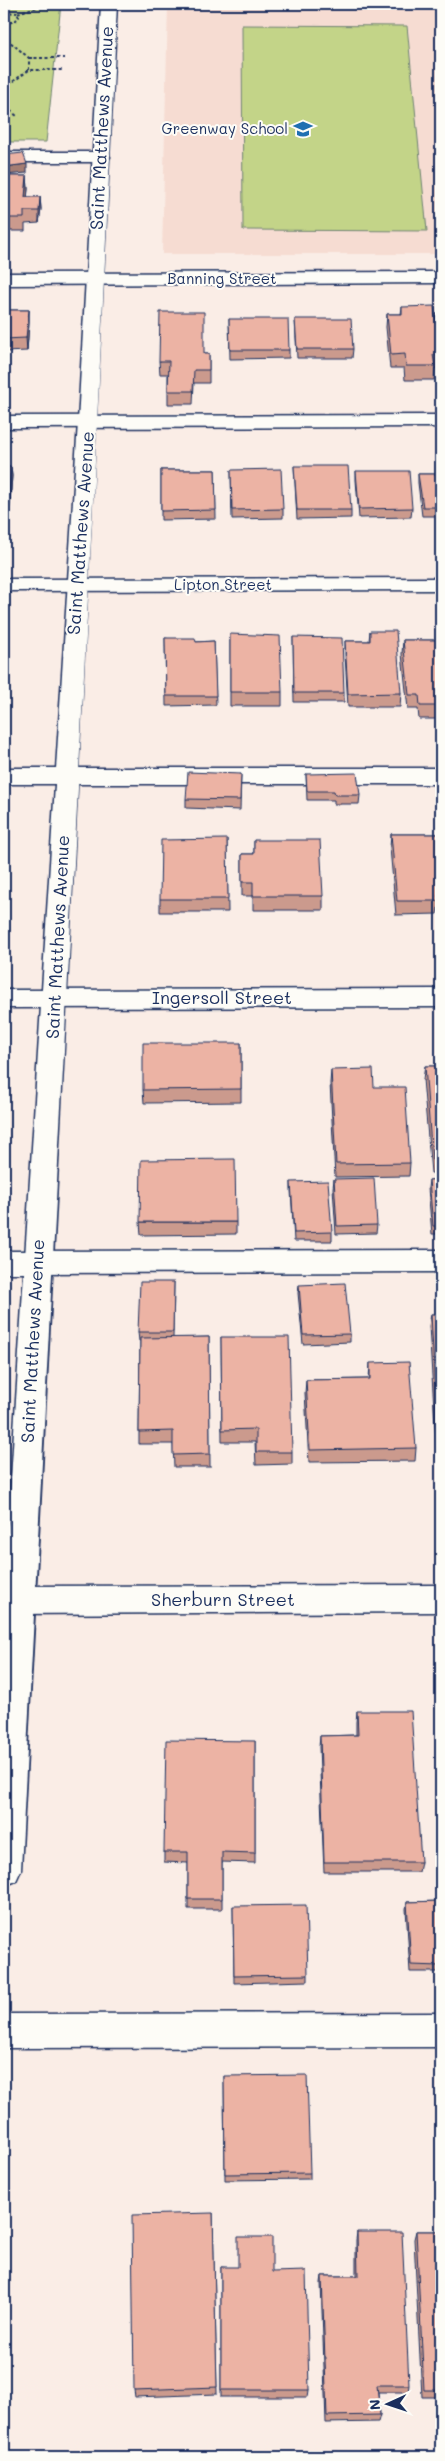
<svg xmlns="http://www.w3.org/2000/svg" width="445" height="2461" font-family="Mali,sans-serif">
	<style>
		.built { fill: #f6dcd2 }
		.green { fill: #c3d488; stroke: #6f8273 }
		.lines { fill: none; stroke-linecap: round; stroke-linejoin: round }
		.lane-casing { stroke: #1b2f5e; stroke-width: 3 }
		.street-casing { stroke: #1b2f5e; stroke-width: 3 }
		.secondary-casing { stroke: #1b2f5e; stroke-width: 3 }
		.path { stroke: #1b2f5e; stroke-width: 2; stroke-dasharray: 3 2.5; stroke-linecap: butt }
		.lane { fill: #fdfcf7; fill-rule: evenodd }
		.street { fill: #fdfcf7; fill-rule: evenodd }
		.secondary { fill: #fdfcf7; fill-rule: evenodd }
		.wall { fill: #cb9a8d; stroke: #1b2f5e }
		.shaded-wall { fill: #a57d73; stroke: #1b2f5e }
		.building { fill: #ecb3a4; stroke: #1b2f5e }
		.labels { text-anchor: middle; stroke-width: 4; stroke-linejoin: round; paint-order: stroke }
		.far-poi-label { font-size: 15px; fill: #1b2f5e; stroke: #fdfcf7; text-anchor: end }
		.far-street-label { font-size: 15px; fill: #1b2f5e; stroke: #fdfcf7 }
		.street-label { font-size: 18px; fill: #1b2f5e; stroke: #fdfcf7 }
	</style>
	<rect width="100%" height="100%" fill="#faede6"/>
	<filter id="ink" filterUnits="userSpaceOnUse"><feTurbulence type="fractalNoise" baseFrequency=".02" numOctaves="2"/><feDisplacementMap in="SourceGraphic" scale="10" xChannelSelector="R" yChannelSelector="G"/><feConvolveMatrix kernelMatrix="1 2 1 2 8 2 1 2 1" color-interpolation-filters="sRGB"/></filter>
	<g filter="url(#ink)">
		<path class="built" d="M168,4H441V254H162Z"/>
		<path class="green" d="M4,4H61L46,142H4Z
			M242,25L407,26L427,231L243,230Z"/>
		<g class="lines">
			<g class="lane-casing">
				<path id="lane" d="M4,152H101L107,153L110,157L107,161L101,162H4Z
					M441,415V427L4,428V416Z
					M4,768H441V784H4Z
					M441,1250V1272L4,1273V1251Z
					M441,2013V2047L4,2048V2014Z"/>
			</g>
			<g class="street-casing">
				<path id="street" d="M4,273L441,272V283L4,285Z
					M441,578V590L4,591V579Z
					M441,989V1007L4,1008V990Z
					M4,1586L441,1585V1612L4,1614Z"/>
			</g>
			<g class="secondary-casing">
				<path id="secondary" d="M101,4H117C89,626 52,1248 21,1870L16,1881L4,1886V1589L78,422Z"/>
			</g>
			<path class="path" d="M4,12L17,13
				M29,58H64
				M29,70V58L9,41L5,24L15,21L19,17L17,13L47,4
				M9,84L8,109L17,116
				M4,88L29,70H62"/>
			<use href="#lane" class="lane"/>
			<use href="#street" class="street"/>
			<use href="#secondary" class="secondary"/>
		</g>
		<path class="wall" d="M4,176H27L28,189L27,197H40L41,209L39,223L25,224V231H4Z
			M402,307L436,324V314H440L441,308V374L439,362V368H435L434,380H405L404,368H390L386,327L387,314H401Z
			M4,310H29V323L27,351L4,352Z
			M229,319L289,350V358L230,359Z
			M295,319L353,349L352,358H297Z
			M204,354H209V383H194L193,404H168V374H160L159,361Z
			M294,466L351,510V518L297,519Z
			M4,467H11L12,476L9,515H4Z
			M161,470H215L216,519L161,520Z
			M231,470L283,509V518L232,519Z
			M356,471L412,508L411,517L359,518L356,480Z
			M418,474H441V521H438L437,516H422L418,483Z
			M370,631L401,693L400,707H348L345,654V641H369Z
			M230,634L282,692V706H230Z
			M293,637L344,693V702H294Z
			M165,638L196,642L214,641L216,705L166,706Z
			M403,640H441V719H419L418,709H408L402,654Z
			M241,774L240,810L186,808V799Z
			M306,774L360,795L359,804H334V800H307Z
			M391,834H441V908H438L437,914L396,915L390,848Z
			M227,839L228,912H160V899Z
			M254,840L323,896V910H253V896H242V854H254Z
			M241,1043V1102L144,1103L143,1090Z
			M425,1066H441V1173H431L423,1079Z
			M331,1070L374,1087L410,1163L409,1176L335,1177L330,1083Z
			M334,1179L377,1225L376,1233L336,1234L333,1188Z
			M441,1179V1234H432L428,1188L429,1180Z
			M291,1182L332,1232V1241H294L291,1190Z
			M140,1222H236V1234L141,1235Z
			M174,1282L173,1338L209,1337L210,1467H174L173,1444H139V1432L140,1341H139L138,1332Z
			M299,1285L350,1334V1342L303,1344L298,1293Z
			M431,1314H441V1458H437L429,1326Z
			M221,1337L292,1452V1464L256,1465L255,1442H222Z
			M370,1363L416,1448L415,1461L309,1462L305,1393L306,1380L369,1379Z
			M357,1711L421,1862L419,1872H324L319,1747L320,1736L356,1735V1722Z
			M440,1716H441V1768L438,1728Z
			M255,1741V1863L222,1862V1909H188V1863L164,1862V1852Z
			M441,1901V1972H410L406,1909L407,1902Z
			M233,1906L308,1975V1981L234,1983Z
			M224,2076L310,2173V2179L225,2180Z
			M213,2213L217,2394L135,2397L134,2390Z
			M416,2231H441V2397H422L414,2239Z
			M357,2232L409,2385L408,2392H378L380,2415L378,2422L326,2423L321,2283L322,2276H356V2240Z
			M221,2267L272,2272L309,2390L308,2397H221Z"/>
		<path class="shaded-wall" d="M27,164V173L4,175V167Z
			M27,176L28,189L26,210L25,197Z
			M40,197L41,209L39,223V211Z
			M29,310V323L27,351L26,338Z
			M11,467L12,476L9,515L8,506Z"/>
		<path class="building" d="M23,153L27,164L4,167V155Z
			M4,176H27L25,197H40L39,211H24V218H4Z
			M434,306L440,355H433L435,366H406L405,354L391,355L387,314H402V307Z
			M4,310H29L26,338L4,339Z
			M160,312H204V354H209V370H194L193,391H168L169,361H159Z
			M436,314H441V356Z
			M229,319H288L289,350H230Z
			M295,319H351L353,349H297Z
			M294,466H348L351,510H297Z
			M4,467H11L8,506H4Z
			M281,469L283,509L232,510L231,470Z
			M161,470H215L216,510L161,511Z
			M356,471H409L412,508L359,509Z
			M418,474H441V512H439L438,507H423Z
			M370,631H396L401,693L348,694L345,641H370Z
			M230,634L280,636L282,692H230Z
			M293,637L342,638L344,693H294Z
			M165,638H195L196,642L214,641L216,696H166Z
			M403,640H441V706H420L419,695H409Z
			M188,772L241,774L240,800L186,799Z
			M357,773L360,795H335L334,791H307L306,774Z
			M391,834H441V895H438L439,901H397Z
			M227,839L228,899H160L161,840Z
			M254,840H320L323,896H253V882H242V854H254Z
			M143,1043H241V1089L143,1090Z
			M425,1066H441V1160H432Z
			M373,1069L374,1087H405L410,1163L336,1164L331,1070Z
			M235,1159L236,1222H140L141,1160Z
			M374,1178L377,1225L337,1226L334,1179Z
			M441,1179V1226H433L429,1180Z
			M328,1181L332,1232L294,1233L291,1182Z
			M140,1282H174L173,1332H138Z
			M345,1283L350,1334L303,1335L299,1285Z
			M431,1314H441V1446H438Z
			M209,1337L210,1454L173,1455V1431L139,1432L140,1338Z
			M221,1337H289L292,1452H256V1429L222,1430Z
			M409,1362L416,1448L310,1450L306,1380L370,1379V1363Z
			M357,1711H411L421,1862H324L320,1736L358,1735Z
			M440,1716H441V1732Z
			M166,1740L255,1741V1853L222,1852V1899H188V1852H164Z
			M441,1901V1966L411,1965L407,1902Z
			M306,1905L308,1975L234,1976L233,1906Z
			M307,2075L310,2173L225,2174L224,2076Z
			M213,2213L217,2387L134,2390L132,2215Z
			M416,2231H441V2390H424Z
			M357,2232H402L409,2385H377L380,2415L327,2416L322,2276H358Z
			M238,2237H272V2272L306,2271L309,2390H221V2267H238Z"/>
	</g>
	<defs>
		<g id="school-bare" transform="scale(1.5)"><path d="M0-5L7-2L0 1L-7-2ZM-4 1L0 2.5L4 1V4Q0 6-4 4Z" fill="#1f6fb2" stroke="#fdfcf7" stroke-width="2.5" paint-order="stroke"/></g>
	</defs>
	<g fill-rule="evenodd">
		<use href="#school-bare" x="303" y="129"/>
	</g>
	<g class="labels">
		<g class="far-poi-label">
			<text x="288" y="134">Greenway School</text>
		</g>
		<g class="far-street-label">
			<text x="222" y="284">Banning Street</text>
			<text x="223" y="590">Lipton Street</text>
		</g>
		<g class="street-label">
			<text transform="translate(102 128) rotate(-87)" y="6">Saint Matthews Avenue</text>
			<text transform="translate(81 533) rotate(-86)" y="6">Saint Matthews Avenue</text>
			<text transform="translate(58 937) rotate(-87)" y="6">Saint Matthews Avenue</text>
			<text x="222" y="1004">Ingersoll Street</text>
			<text transform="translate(33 1341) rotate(-87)" y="6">Saint Matthews Avenue</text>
			<text x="223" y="1606">Sherburn Street</text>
		</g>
	</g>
	<rect width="445" height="2461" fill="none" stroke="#fdfcf7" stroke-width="20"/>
	<rect x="10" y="10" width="425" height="2441" fill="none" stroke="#1b2f5e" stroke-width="2" filter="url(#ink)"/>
	<g transform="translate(388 2404) rotate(267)" stroke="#fdfcf7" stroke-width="4" paint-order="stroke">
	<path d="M0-4L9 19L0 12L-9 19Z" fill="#1b2f5e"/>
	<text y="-8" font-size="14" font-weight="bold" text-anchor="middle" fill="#1b2f5e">N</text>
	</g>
</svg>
